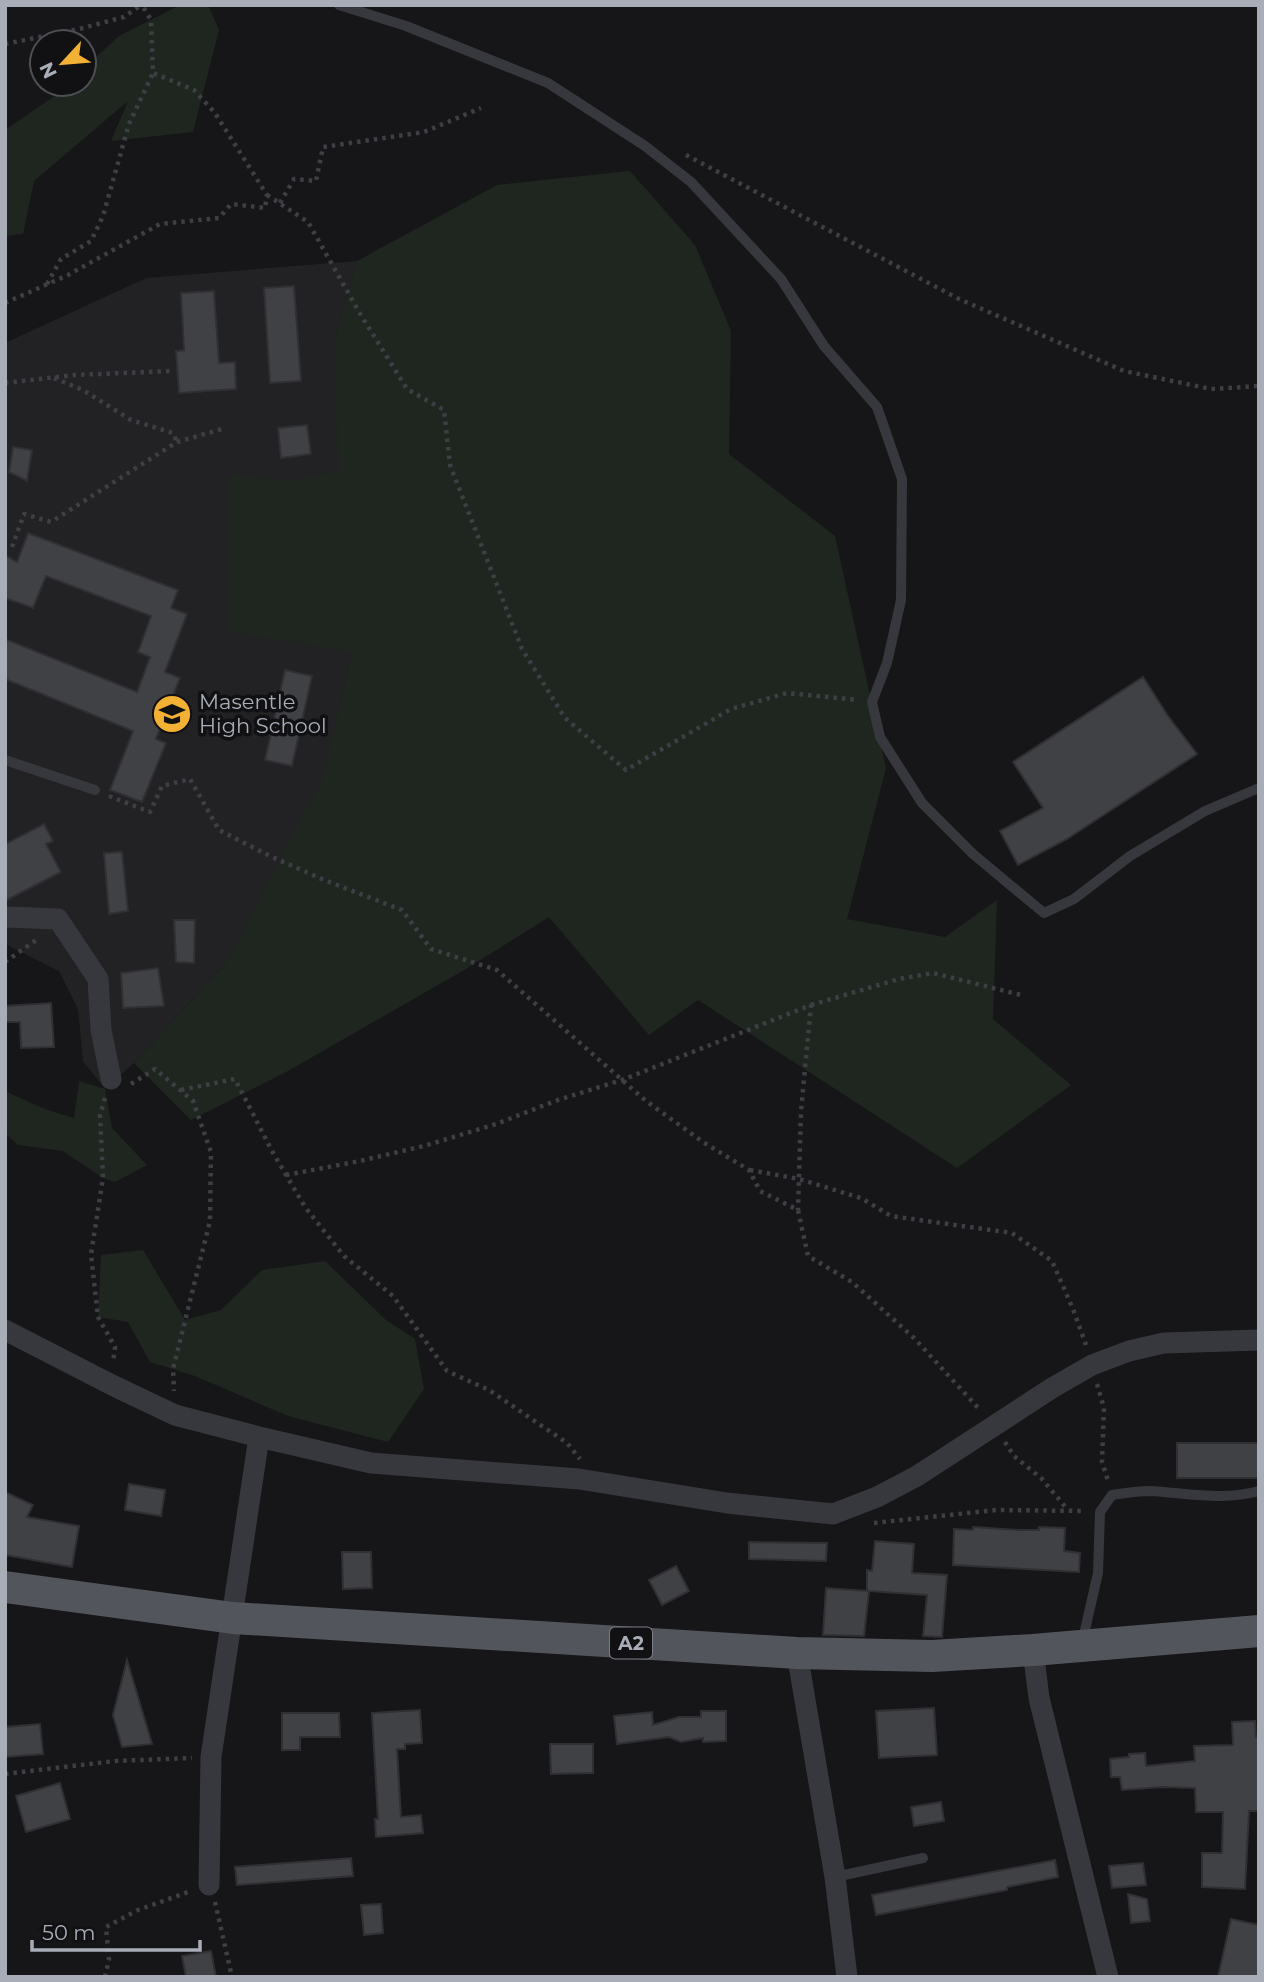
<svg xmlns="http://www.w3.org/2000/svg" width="1264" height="1982" font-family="Montserrat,sans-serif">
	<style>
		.built { fill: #222225 }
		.green { fill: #1e261f }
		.building { fill: #404145; stroke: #303034; stroke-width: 2 }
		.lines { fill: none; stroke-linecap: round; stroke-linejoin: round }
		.path { stroke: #3d3f44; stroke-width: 4.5; stroke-dasharray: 3.5 5; stroke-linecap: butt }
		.lane { stroke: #37383d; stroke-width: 10 }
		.street { stroke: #37383d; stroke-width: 21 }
		.primary { stroke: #53555c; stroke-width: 32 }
		.labels { text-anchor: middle; stroke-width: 7; stroke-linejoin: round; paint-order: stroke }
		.shield { fill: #111113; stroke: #7b7e86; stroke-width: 2 }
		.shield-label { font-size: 19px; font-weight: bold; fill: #a8adb8 }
		.poi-label { font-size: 21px; fill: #a8adb8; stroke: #111113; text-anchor: start }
	</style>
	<rect width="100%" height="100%" fill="#161618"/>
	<path class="built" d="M357,261L334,342L352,652L325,776L226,963L134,1063L105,1089L83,1061L78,1009L59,971L5,944V343L146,278Z"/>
	<path class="green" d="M180,5H208L219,30L193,132L111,141L128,101L34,181L23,234L5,236V130L56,95L67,84H84V68L119,36Z
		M630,171L695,245L731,331L729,454L835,536L886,768L847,919L945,937L997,900L993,1019L1071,1085L957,1168L698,1000L649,1035L549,917L466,969L288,1071L191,1120L134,1063L226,963L324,776L352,652L228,631L229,474L286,481L339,471L334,342L357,261L497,185Z
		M79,1081L105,1089L112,1128L147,1165L115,1182L103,1178L63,1151L18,1145L5,1133V1093L7,1092L45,1109L74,1118Z
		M143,1250L185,1320L221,1310L262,1270L325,1261L386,1320L415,1339L424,1389L388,1442L288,1416L195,1376L150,1362L128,1322L98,1317L101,1255Z"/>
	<path class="building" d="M294,286L301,381L270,383L264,288Z
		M214,291L219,363L235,362L236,389L179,393L176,351L184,350L181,293Z
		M307,425L311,454L281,458L278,428Z
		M13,447L32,450L27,481L9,472Z
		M28,533L178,590L171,608L187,614L165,672L180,678L156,739L166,743L142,802L110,790L133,731L5,679V639L137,692L150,657L138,652L151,616L46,576L33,608L5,598V555L17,562Z
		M285,670L312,676L292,766L265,760Z
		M1143,677L1168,716L1197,754L1067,839L1018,865L1000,831L1043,808L1013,762Z
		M44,824L53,841L46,844L61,872L5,901V844Z
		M122,852L128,911L109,914L104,853Z
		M174,920H195L194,963L176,962Z
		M158,968L164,1006L123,1008L121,973Z
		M51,1003L54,1047L21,1048L20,1022H5V1006Z
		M1177,1443H1258V1478H1177Z
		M129,1484L165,1490L161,1516L125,1510Z
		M5,1492L33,1505L27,1517L79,1526L72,1567L5,1555Z
		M973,1527L1018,1530H1039V1527L1065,1528L1064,1551L1080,1553L1079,1572L953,1565L954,1529L973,1530Z
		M875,1541L914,1544L912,1573L947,1575L942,1637L923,1636L927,1595L869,1591L864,1636L823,1635L826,1588L867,1591V1570L872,1571Z
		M749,1542L827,1543L826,1561L749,1559Z
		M342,1552H371L372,1588L343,1589Z
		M676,1566L689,1591L662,1605L649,1580Z
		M127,1660L152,1744L122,1747L113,1715Z
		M934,1708L937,1755L879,1758L876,1711Z
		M420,1710L422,1743L405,1744V1749H397L401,1817L421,1815L423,1833L376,1837L375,1819H378L372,1713Z
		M701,1711H726V1741L703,1742V1738L681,1742L669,1737L617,1744L614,1716L652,1712L653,1725L679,1717H701Z
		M282,1713H339L340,1737H300V1750H282Z
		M1255,1721L1256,1737H1259V1811H1249L1245,1889L1202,1887V1853H1222L1223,1812H1196L1195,1788L1162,1787L1122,1790L1120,1777H1111L1110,1759L1129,1757V1754L1145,1753L1146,1766L1195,1761L1194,1746L1233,1745L1232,1722Z
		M40,1724L43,1754L5,1757V1727Z
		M550,1744H593V1773L551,1774Z
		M60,1783L70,1819L26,1832L16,1796Z
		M941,1802L944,1821L914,1826L911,1807Z
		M351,1858L353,1876L237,1885L235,1867Z
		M1055,1860L1058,1877L1007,1887V1890L876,1915L872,1895Z
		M1143,1863L1146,1885L1112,1888L1109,1866Z
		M1128,1894L1147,1899L1150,1921L1131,1923Z
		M381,1904L383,1933L364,1935L361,1905Z
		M1231,1919L1259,1925V1977H1218Z
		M211,1951L216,1977H186L182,1956Z"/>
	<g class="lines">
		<path class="path" d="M5,44L79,29L124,17L141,5
			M686,155L959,299L1124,371L1211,389L1259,386
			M267,195L308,222L359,312L407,389L444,410L450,465L522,649L565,718L626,770L731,709L787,693L858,700
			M280,203L294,179L316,181L323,147L424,132L481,108
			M47,284L61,259L91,241L103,216L129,124L153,73
			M5,303L68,275L160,224L219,218L231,204L265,208L267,195L215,113L194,90L153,73L151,20L142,5
			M54,378L83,390L131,420L173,433L177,442
			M5,383L74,375L172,371
			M12,547L24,514L51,522L177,442L222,429
			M109,796L150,812L162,786L190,779L219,830L270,856L324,880L402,910L431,949L497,970L646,1101L703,1142L749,1170L760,1191L798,1210L808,1256L852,1282L914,1338L981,1411
			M5,962L36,940
			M811,1005L899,979L933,973L1025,996
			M131,1084L155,1069L193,1101L211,1152L210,1221L173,1369L174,1391
			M181,1090L235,1079L272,1151L305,1207L344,1256L393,1296L447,1371L489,1390L567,1443L580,1459
			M105,1098L100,1115L103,1178L91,1254L98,1317L115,1347L113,1363
			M750,1170L799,1179L861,1198L891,1216L1012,1233L1052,1261L1073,1309L1086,1345
			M286,1175L360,1161L424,1146L496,1124L558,1100L622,1080L811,1005L801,1111L798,1210
			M1097,1384L1104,1408L1102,1462L1108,1481
			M1005,1442L1014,1456L1042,1479L1068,1510
			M874,1523L996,1510L1085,1511
			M5,1774L115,1761L192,1758
			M215,1902L232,1977
			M105,1977L109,1960L106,1927L138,1910L191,1891"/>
		<path class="lane" d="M339,5L406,26L548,83L645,146L691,182L781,279L824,346L877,407L902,479L901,600L887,663L872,702L880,737L922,803L973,854L1044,913L1074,899L1130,856L1205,811L1259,788
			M5,760L95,790
			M1082,1643L1098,1573L1100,1512L1112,1495C1125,1493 1138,1491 1150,1491C1186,1493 1224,1501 1259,1491
			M835,1877L923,1858"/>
		<path class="street" d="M5,917L58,919L98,979L101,1030L111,1079
			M5,1330L112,1385L175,1415L259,1437L371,1463L579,1479L727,1503L833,1514L877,1497L917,1476L1052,1388L1092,1365L1129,1351L1164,1343L1259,1340
			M1033,1650L1039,1698L1108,1977
			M797,1653L835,1877L847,1977
			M209,1885L211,1757L259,1437"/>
		<path class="primary" d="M5,1587L233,1618L797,1653L932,1656L1033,1650L1259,1631"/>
	</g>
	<defs>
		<g id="school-disc" transform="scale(2.0125)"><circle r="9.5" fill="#f2b134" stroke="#111113"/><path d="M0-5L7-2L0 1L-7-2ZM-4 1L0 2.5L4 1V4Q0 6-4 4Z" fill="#111"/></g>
	</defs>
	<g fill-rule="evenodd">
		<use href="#school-disc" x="172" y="714"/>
	</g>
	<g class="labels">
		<rect class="shield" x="610" y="1627.5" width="42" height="31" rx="5"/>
		<g class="shield-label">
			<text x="631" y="1650">A2</text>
		</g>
		<g class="poi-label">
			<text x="199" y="709">Masentle<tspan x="199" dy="24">High School</tspan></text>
		</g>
	</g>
	<rect width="1264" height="1982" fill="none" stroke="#a8adb8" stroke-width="14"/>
	<g transform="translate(63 63) rotate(244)"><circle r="33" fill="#111113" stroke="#4d4f55" stroke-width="2"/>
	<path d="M0-5L12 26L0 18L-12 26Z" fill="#f2b134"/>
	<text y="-10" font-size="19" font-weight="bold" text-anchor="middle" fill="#a8adb8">N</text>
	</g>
	<path d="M32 1940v10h168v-10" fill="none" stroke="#a8adb8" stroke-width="3.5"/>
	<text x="42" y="1940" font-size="21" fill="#a8adb8" stroke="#111113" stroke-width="5" paint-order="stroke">50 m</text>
</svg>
